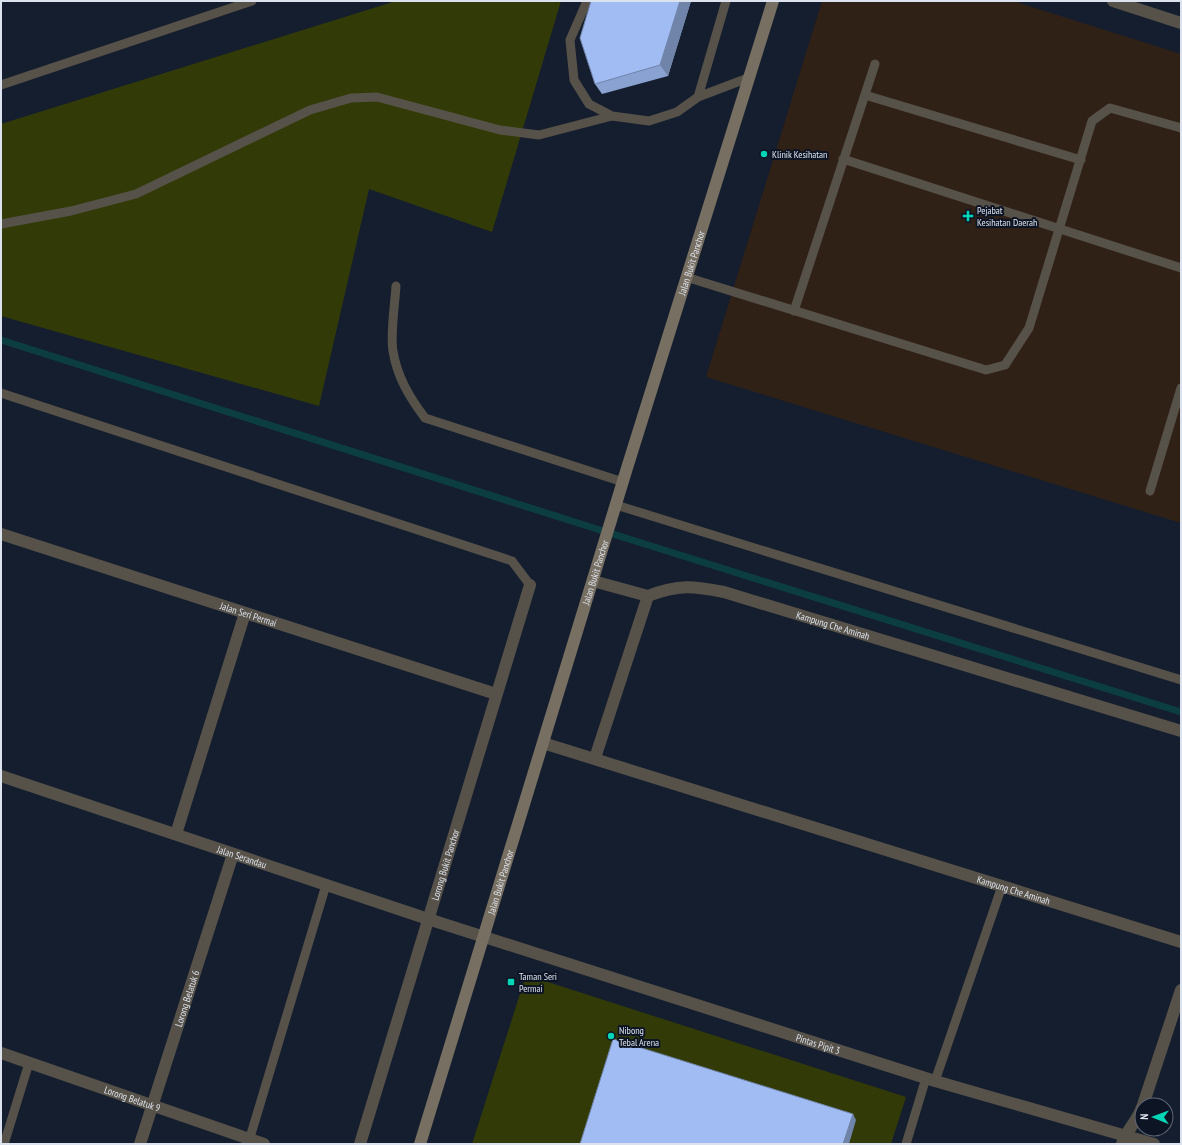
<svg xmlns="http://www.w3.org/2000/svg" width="1182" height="1145" font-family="'PT Sans Narrow',sans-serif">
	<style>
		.medical { fill: #302117 }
		.green { fill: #323b07 }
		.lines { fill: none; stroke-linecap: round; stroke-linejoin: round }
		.stream { stroke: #0b3d41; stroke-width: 7 }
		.lane { stroke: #575249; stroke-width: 9 }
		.street { stroke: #575249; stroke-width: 12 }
		.secondary { stroke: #776f61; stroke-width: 12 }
		.wall { fill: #8aa2d1 }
		.shaded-wall { fill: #7084aa }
		.building { fill: #a0bcf3; stroke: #7084aa }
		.poi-dot { fill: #04d5b6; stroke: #0d1424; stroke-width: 1.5 }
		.labels { text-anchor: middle; stroke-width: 4; stroke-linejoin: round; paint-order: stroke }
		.poi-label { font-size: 10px; fill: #dde3ee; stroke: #0d1424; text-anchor: start }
		.street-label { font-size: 10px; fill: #dde3ee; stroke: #0d1424 }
	</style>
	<rect width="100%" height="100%" fill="#151e2e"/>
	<path class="medical" d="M822,1H1013L1181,54V523L706,377Z"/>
	<path class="green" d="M396,1H561L492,232L369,189L319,406L1,316V124Z
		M526,975L906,1097L891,1144H472Z"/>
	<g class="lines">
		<path class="stream" d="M1,340L581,524L1181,712"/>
		<path class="lane" d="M587,1L570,40L574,80L589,104L612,116L649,121L677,112L698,97L748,78
			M1,85L252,1
			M865,95L1081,160
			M698,97L726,1
			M843,159L1181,268
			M1,224L71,211L136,194L310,110L351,98L377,97L500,130L539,135L612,116
			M686,277L986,370L1005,365L1029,328L1092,121L1110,108L1181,128
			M396,286C395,303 390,336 393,351C397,377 410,398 425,418L623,482
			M794,311L875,64
			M1,393L512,561L530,585
			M1150,491L1181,388
			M616,505L1181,680
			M935,1081L1002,886
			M4,1144L29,1063
			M248,1144L326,885
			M906,1144L926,1078"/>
		<g class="street">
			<path d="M1113,1L1181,23"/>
			<path id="s1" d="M1,534L496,694"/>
			<path d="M593,581L648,596"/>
			<path id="s2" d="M543,743L1181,942"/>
			<path id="s3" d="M595,758L648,596C679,584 693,586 724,592L1181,731"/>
			<path id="s4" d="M1,776L428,919L935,1081L1154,1144"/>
			<path d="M176,834L245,613"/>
			<path id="s5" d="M1,1053L264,1144"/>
			<path d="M1143,1105L1181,990"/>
			<path id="s6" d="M140,1144L233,854"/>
			<path id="s7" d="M360,1144L530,585"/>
			<path d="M1122,1144C1126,1130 1138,1121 1142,1107"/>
		</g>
		<path class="secondary" id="s8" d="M420,1144L627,468L773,1"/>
	</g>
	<path class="wall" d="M591,1H691L668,76L602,94L595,84Z"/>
	<path class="shaded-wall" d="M680,1H691L668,76L660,65Z
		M853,1114L856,1120L849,1144H843Z"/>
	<path class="building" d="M591,1H680L660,65L595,84L580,38Z
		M613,1039L853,1114L843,1144H580Z"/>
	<g class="poi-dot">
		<circle cx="764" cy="154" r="4"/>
		<path d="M966 210h4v4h4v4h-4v4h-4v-4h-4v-4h4z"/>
		<rect x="507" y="978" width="8" height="8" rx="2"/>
		<circle cx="611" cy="1036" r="4"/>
	</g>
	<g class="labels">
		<g class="poi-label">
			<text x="772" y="158">Klinik Kesihatan</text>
			<text x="977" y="214">Pejabat<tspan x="977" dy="12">Kesihatan Daerah</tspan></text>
			<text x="519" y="980">Taman Seri<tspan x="519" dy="12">Permai</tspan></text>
			<text x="619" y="1034">Nibong<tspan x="619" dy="12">Tebal Arena</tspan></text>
		</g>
		<g class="street-label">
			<text dy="4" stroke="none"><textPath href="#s8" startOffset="922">Jalan Bukit Panchor</textPath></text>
			<text dy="4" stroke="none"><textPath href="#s8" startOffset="598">Jalan Bukit Panchor</textPath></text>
			<text dy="4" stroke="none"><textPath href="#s1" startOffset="260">Jalan Seri Permai</textPath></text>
			<text dy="4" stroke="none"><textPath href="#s3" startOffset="362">Kampung Che Aminah</textPath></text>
			<text dy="4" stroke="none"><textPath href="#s4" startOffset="254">Jalan Serandau</textPath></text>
			<text dy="4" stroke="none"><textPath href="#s7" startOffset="292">Lorong Bukit Panchor</textPath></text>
			<text dy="4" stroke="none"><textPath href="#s8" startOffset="274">Jalan Bukit Panchor</textPath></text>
			<text dy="4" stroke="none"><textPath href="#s2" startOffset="493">Kampung Che Aminah</textPath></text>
			<text dy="4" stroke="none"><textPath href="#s6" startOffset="153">Lorong Belatuk 6</textPath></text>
			<text dy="4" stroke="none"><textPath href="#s4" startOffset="860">Pintas Pipit 3</textPath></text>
			<text dy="4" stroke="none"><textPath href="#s5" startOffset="139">Lorong Belatuk 9</textPath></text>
		</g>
	</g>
	<rect width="1182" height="1145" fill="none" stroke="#dde3ee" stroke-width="4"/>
	<g transform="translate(1154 1117) rotate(271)"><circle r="19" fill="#0d1424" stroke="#606775"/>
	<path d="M0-3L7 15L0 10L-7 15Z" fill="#04d5b6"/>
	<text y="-6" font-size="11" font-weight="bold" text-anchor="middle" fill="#dde3ee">N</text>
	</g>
</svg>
